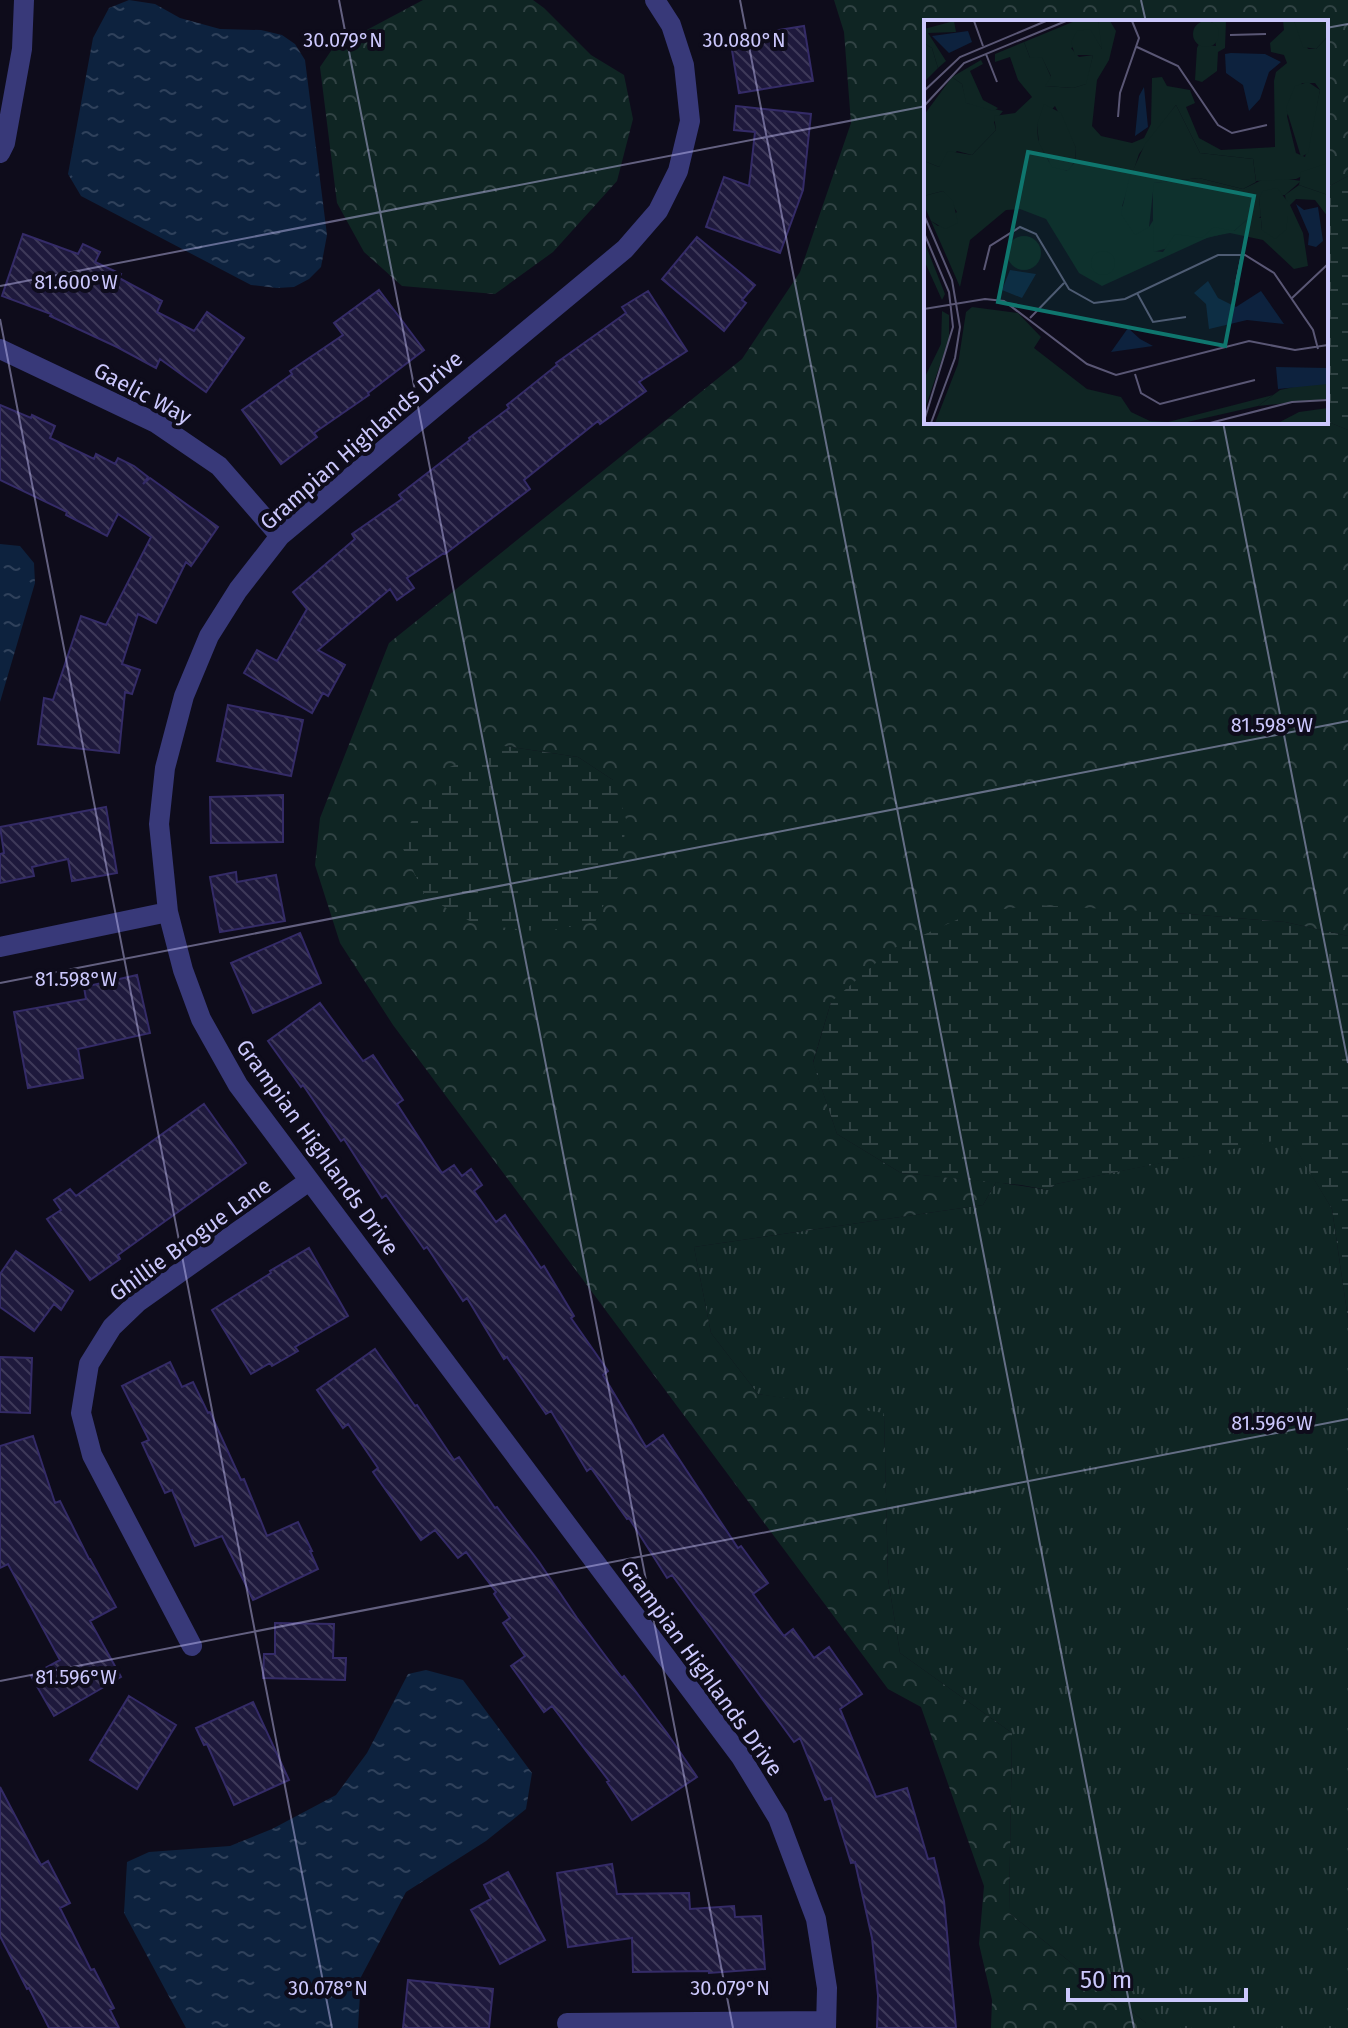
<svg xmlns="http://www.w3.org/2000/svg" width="1348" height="2028" font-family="'Fira Sans',sans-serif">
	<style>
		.grass { fill: url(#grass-tufts) }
		.forest { fill: url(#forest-crowns); fill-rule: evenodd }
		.wetland { fill: url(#wetland-marsh) }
		.water { fill: url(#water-ripples) }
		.building { fill: url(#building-back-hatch); stroke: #342b67; stroke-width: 2 }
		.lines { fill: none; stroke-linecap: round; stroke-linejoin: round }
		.minor { stroke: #383979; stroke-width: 20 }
		.ticks { fill: none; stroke: #ccc8fd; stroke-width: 2; stroke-opacity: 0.45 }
		.labels { text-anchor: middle; stroke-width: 8; stroke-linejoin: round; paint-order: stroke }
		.street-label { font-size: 22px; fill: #ccc8fd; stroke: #0e0c1b }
		.inset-road { fill: none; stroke: #5a5775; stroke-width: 2 }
		.view { fill: #0f766e; fill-opacity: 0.15; stroke: #0f766e; stroke-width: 4 }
		.inset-edge { fill: none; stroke: #ccc8fd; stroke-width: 4 }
		.ticks-label { font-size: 20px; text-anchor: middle; fill: #ccc8fd; stroke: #0e0c1b; stroke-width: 8; stroke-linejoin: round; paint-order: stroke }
	</style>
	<defs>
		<pattern id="grass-tufts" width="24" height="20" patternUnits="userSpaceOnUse" patternTransform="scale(2)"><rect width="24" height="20" fill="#0f2523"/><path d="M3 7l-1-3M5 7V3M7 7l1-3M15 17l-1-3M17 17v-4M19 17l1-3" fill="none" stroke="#314344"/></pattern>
		<pattern id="forest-crowns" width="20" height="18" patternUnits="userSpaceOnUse" patternTransform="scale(2)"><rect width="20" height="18" fill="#0f2523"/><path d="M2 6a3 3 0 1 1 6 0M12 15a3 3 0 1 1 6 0" fill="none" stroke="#314344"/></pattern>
		<pattern id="wetland-marsh" width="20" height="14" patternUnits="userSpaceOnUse" patternTransform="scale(2)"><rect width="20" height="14" fill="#0f2523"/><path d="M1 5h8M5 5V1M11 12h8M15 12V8" fill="none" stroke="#314344"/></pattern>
		<pattern id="water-ripples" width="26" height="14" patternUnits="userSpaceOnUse" patternTransform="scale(2)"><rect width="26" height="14" fill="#0d223e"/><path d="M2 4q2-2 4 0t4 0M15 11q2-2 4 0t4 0" fill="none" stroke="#2f415b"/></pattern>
		<pattern id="building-back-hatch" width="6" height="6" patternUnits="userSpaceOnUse" patternTransform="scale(2)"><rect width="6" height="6" fill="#1e193c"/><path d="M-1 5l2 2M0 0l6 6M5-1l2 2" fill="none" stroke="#3e3959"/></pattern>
	</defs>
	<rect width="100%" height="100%" fill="#0e0c1b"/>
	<path class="grass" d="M1289,1137L1332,1209L1348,1319V2028H1146V2023L1009,1913L1012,1733L900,1653L888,1579L884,1414L758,1394L711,1333L694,1247L983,1205L996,1182L1048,1190L1056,1184Z"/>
	<path class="forest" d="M423,0H533L544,8L591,55L624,75L633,119L617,181L553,252L495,294L402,286L364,252L337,203L320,67L333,48Z
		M834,0H1348V176L1326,188V22H926V422L1326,421L1348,430V936L1285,922L1176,913L831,1002L813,1062L837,1134L901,1173L996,1182L983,1205L694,1247L711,1333L758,1394L884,1413L888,1579L900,1653L1012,1733L1009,1913L1146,2023V2028H991L992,2000L979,1944L984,1886L921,1707L888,1689L393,1025L340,943L315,865L320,818L389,643L742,359L800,272L851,123L844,32ZM504,746L578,757L613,780Z"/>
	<path class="wetland" d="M1348,176V430L1326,421V188Z
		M504,746L578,757L613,780L626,819L621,871L595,922L542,932L475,924L425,896L399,840L447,768Z
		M1037,905L1177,913L1285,922L1348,936V1319L1332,1209L1289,1138L1056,1184L1048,1190L1021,1185L901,1173L837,1134L813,1063L831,1002L892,949L972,913Z"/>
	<path class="water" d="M129,0L155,4L180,18L220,29L261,30L282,35L295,44L305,60L327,235L321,267L309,279L294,287L277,288L251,285L81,196L68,174L93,38L109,8Z
		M0,544L20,546L34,563L35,583L0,702Z
		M426,1670L463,1680L532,1773L526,1809L486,1841L406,1892L361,1977L358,2028H186L124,1913L127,1862L149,1852L230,1846L272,1829L336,1795L367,1753L408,1674Z"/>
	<path class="building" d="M804,26L813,81L739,93L730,38Z
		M736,106L811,114L803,190L780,253L706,227L724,177L749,186L755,132L734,130Z
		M23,234L78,254L83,244L100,252L95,262L121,274L119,278L162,301L157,312L194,331L207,312L244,338L206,392L160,359L156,368L117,347L50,316L51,314L2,296Z
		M697,237L755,285L742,300L746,303L724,331L662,279Z
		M379,290L424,350L368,393L369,395L314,433L317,437L281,464L242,410L292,374L290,371L343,335L334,323Z
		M648,291L687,351L639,382L646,391L600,424L598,421L524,480L530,489L445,554L444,553L407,578L414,588L397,600L390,589L318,650L345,665L328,696L323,693L312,713L244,673L257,650L277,661L307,609L293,592L355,539L352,534L402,499L399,495L470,440L469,438L509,408L507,405L557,365L556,363L626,313L622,307Z
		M0,405L31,418L32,415L55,426L50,438L94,459L96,454L115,464L118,458L134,466L148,477L143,484L150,478L218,527L191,566L186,562L156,623L138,614L122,664L140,670L132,694L125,692L119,753L38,744L44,698L53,700L81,616L106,625L151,537L118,514L107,536L66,515L67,512L0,480Z
		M228,705L303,720L291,776L217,761Z
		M283,795V842L211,843L210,797Z
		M106,807L117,873L72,881L68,859L32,867L34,876L0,883V854L4,853L0,827Z
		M236,872L237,882L276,875L285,921L220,932L210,877Z
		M300,933L321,983L253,1013L231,963Z
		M137,975L150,1033L78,1049L83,1078L28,1088L14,1012L86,999L84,987Z
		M320,1003L363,1061L373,1055L403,1100L397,1104L442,1173L454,1165L462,1176L471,1169L482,1185L474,1191L496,1222L505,1215L541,1268L544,1266L574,1316L571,1318L608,1371L603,1375L646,1447L663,1435L738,1548L741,1546L768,1583L753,1594L784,1636L793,1629L814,1658L829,1647L862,1694L840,1709L876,1797L907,1788L928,1859L934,1858L944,1901L956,2028H877L878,1996L872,1938L855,1862L851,1863L831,1798L825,1800L800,1738L794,1742L672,1575L667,1578L629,1518L627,1519L591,1468L587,1471L551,1411L546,1414L507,1357L504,1359L467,1298L463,1301L427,1247L424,1249L386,1195L382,1198L344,1139L341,1141L303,1085L301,1087L268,1041Z
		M204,1104L246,1163L118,1255L120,1259L90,1280L47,1219L61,1210L54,1200L70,1189L76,1196Z
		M309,1248L348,1316L295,1347L298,1351L272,1366L270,1363L251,1374L212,1310L271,1273L270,1271Z
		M16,1251L73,1291L61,1310L54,1304L34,1331L0,1307V1274Z
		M375,1349L415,1406L417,1405L454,1460L459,1457L495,1508L497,1507L539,1562L577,1618L622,1678L624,1676L667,1733L697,1777L632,1820L607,1782L609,1781L552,1706L544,1712L511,1666L525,1656L503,1623L510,1618L494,1594L496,1592L466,1552L458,1558L435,1530L421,1540L373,1472L378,1468L348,1424L343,1428L317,1390Z
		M0,1357L32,1358L30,1413L0,1412Z
		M170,1362L182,1387L193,1382L208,1413L210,1412L241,1480L244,1479L267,1536L298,1522L312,1551H310L318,1569L253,1600L222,1536L195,1546L172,1490L165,1493L142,1443L149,1440L122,1386Z
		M33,1436L55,1503L60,1501L89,1559H90L116,1607L90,1621L121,1677L54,1716L31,1676L60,1660L8,1564L0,1568V1446Z
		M275,1623L334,1624L333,1658H346L345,1680L263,1678L264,1654H275Z
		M129,1696L176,1725L137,1789L90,1760Z
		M253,1702L289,1780L234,1805L207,1744L204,1745L196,1728Z
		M0,1787L41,1865L48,1861L70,1903L60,1908L91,1970L94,1969L114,2008L110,2010L119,2028H49L29,1988L27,1989L0,1936Z
		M612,1864L617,1894L689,1893L690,1909L734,1906L735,1917L761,1916L765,1969L709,1973V1971L633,1972L632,1938L568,1947L557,1873Z
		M508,1872L545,1940L500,1964L471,1910L491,1899L484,1885Z
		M408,1980L493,1989L489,2028H403Z"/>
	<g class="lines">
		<path class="minor" d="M655,0L671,25L684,65L690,121L678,171L658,211L625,249L280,536L238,590L209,636L184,696L165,768L159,824L168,912L183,970L201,1019L238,1085L741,1757L778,1818L816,1919L827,1988L826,2028
			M0,153L5,143L22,49L24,0
			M0,349L156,423L219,466L280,536
			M0,947L168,912
			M192,1646L92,1455L81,1413L89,1364L112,1327L138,1302L309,1181
			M567,2023L826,2021"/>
	</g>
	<path class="ticks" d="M339,0L733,2028M740,0L1134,2028M1141,0L1146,22M1326,28L1348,24M0,286L926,106M0,319L332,2028M1223,422L1348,1063M0,983L1348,721M0,1681L1348,1419"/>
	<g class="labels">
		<g class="street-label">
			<text transform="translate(143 393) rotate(28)" y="8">Gaelic Way</text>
			<text transform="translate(361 440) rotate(-41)" y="8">Grampian Highlands Drive</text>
			<text transform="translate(318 1147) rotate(54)" y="8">Grampian Highlands Drive</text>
			<text transform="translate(190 1239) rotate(-36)" y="8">Ghillie Brogue Lane</text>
			<text transform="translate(702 1668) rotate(54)" y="8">Grampian Highlands Drive</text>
		</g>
	</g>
	<g transform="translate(924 20)">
		<rect width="404" height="404" fill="#0e0c1b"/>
		<path d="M151,1H174L180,22L178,29L171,19L147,28L155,37L169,35L163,64L149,68L120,66L127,56L118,38H106L100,22ZM0,23L8,28L14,48L0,62ZM28,57L38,64L43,83L79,91L70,102L72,110L48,135L33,131L15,147L0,141V95ZM346,156L377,161L361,175L335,178L337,196L332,201L325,198L310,211L229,232V163L275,158L319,169ZM383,364H404V379L334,386L356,370Z" fill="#0f2523"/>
		<path d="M30,1L32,12L4,13L22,41L14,48L8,28L0,23V9ZM174,1H186L192,11L185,40L173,60L168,106L177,116L208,123L220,118L227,104L228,58L238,57L243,66L266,70L271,83L262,87L275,118L297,130L351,127L350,61L352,52L363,43L360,35L347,32L346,23L360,10L359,1H370L384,29H392L404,16V143L372,159L332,161L329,139L276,133L252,85L215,134L198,186L225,207L230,199L229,231L239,232L251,214L278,218L290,207L310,211L325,198H337L338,210L364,196L361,175L375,165L404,175V197L391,180L372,179L366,185L379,213L384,246L370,249L339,220L306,213L285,217L178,266L155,253L122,199L96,189L82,190L46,220L36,267L7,201L14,206L33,192L19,171L0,176V141L15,147L24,131L48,135L72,110L70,96L91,93L108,77L94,60L86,37L71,42V34L100,22L106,38L118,37L127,57L121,66L149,68L162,64L169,35H151L147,22L153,11L166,9L178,29ZM378,63H391L396,70L381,137L372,133L363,96ZM131,86L152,128L151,142L143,151L125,142L114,119L113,105ZM288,1H302L301,28L294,32L293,51L278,62L271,60L273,28L275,24L292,26ZM57,40L59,44L46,51L59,80L74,88L70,91L42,83L38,64L28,57ZM83 233a17 17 0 1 1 34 0a17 17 0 1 1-34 0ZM0,221L21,274L18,280L0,240ZM48,287L94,293L117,317L110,328L163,369L197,377L207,392L226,401L244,402L349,375L334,386L259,403H11L34,344L42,292ZM18,291L25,295V319L0,391V359L17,324Z" fill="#0f2523" fill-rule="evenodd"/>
		<path d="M269 14a13 13 0 1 1 26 0a13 13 0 1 1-26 0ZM370,1H404V16L392,29L379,27ZM384,62L396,70L384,133L377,137L362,88L371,66ZM120,84L137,93L152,128L151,141L144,151L128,147L115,123L113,105ZM252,85L276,133L329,139L332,162L319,169L275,158L230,163L225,207L211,215L197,194L205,159L221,124ZM404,143V175L375,165L377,152ZM353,168L364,182V196L362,210L351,219L338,210L335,178L339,171ZM19,171L29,181L34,203L21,209L7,201L0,185V176ZM167 243a12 12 0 1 1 24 0a12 12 0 1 1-24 0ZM404,388V403H354L375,392Z" fill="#0f2523"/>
		<path d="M44,11L48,22L25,33L8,16ZM307,33L341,34L357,42L345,52L336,79L325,91L319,65L302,53L301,34ZM220,67L224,107L211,116L215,76ZM372,184L380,190L394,187L399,221L392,227L384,225L385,214ZM86,250L112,254L98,278L78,270ZM284,261L294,278L312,287L337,271L360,304L323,300L285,309L282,284L270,273ZM204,308L216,319L229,326L187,332ZM404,348V364L354,369L352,347Z" fill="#0d223e"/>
		<path class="inset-road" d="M50,1L59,26M306,15L342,14M213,27L254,46L294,105L308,113L343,105M62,34L73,62M0,71L36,37L122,1M0,86L40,43L142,1M194,97L196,73L215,18L208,1M0,195L28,260L36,307L31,338L7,403M0,213L25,272L29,307L0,401M60,250L66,226L96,207L112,214L145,269L170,283L201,279L294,235H321L350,253L389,310L394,329M312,263L318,234M213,273L229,302L262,297M368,278L404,244M0,289L61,279L80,281L163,344L192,355L325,321L371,330L404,325M106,298L140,263M211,354L217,373L236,384L331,360M286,403L368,382L404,380"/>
		<path class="view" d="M104,132L330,176L301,326L74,282Z"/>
		<rect width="404" height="404" class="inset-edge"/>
	</g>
	<g class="ticks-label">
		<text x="343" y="47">30.079°N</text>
		<text x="744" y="47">30.080°N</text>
		<text x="76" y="289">81.600°W</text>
		<text x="1272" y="732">81.598°W</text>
		<text x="76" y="986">81.598°W</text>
		<text x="1272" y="1430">81.596°W</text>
		<text x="76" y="1684">81.596°W</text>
		<text x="328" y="1995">30.078°N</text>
		<text x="730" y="1995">30.079°N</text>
	</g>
	<path d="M1068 1988v12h178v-12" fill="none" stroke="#ccc8fd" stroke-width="4"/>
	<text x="1080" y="1988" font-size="24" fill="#ccc8fd" stroke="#0e0c1b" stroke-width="6" paint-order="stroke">50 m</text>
</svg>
